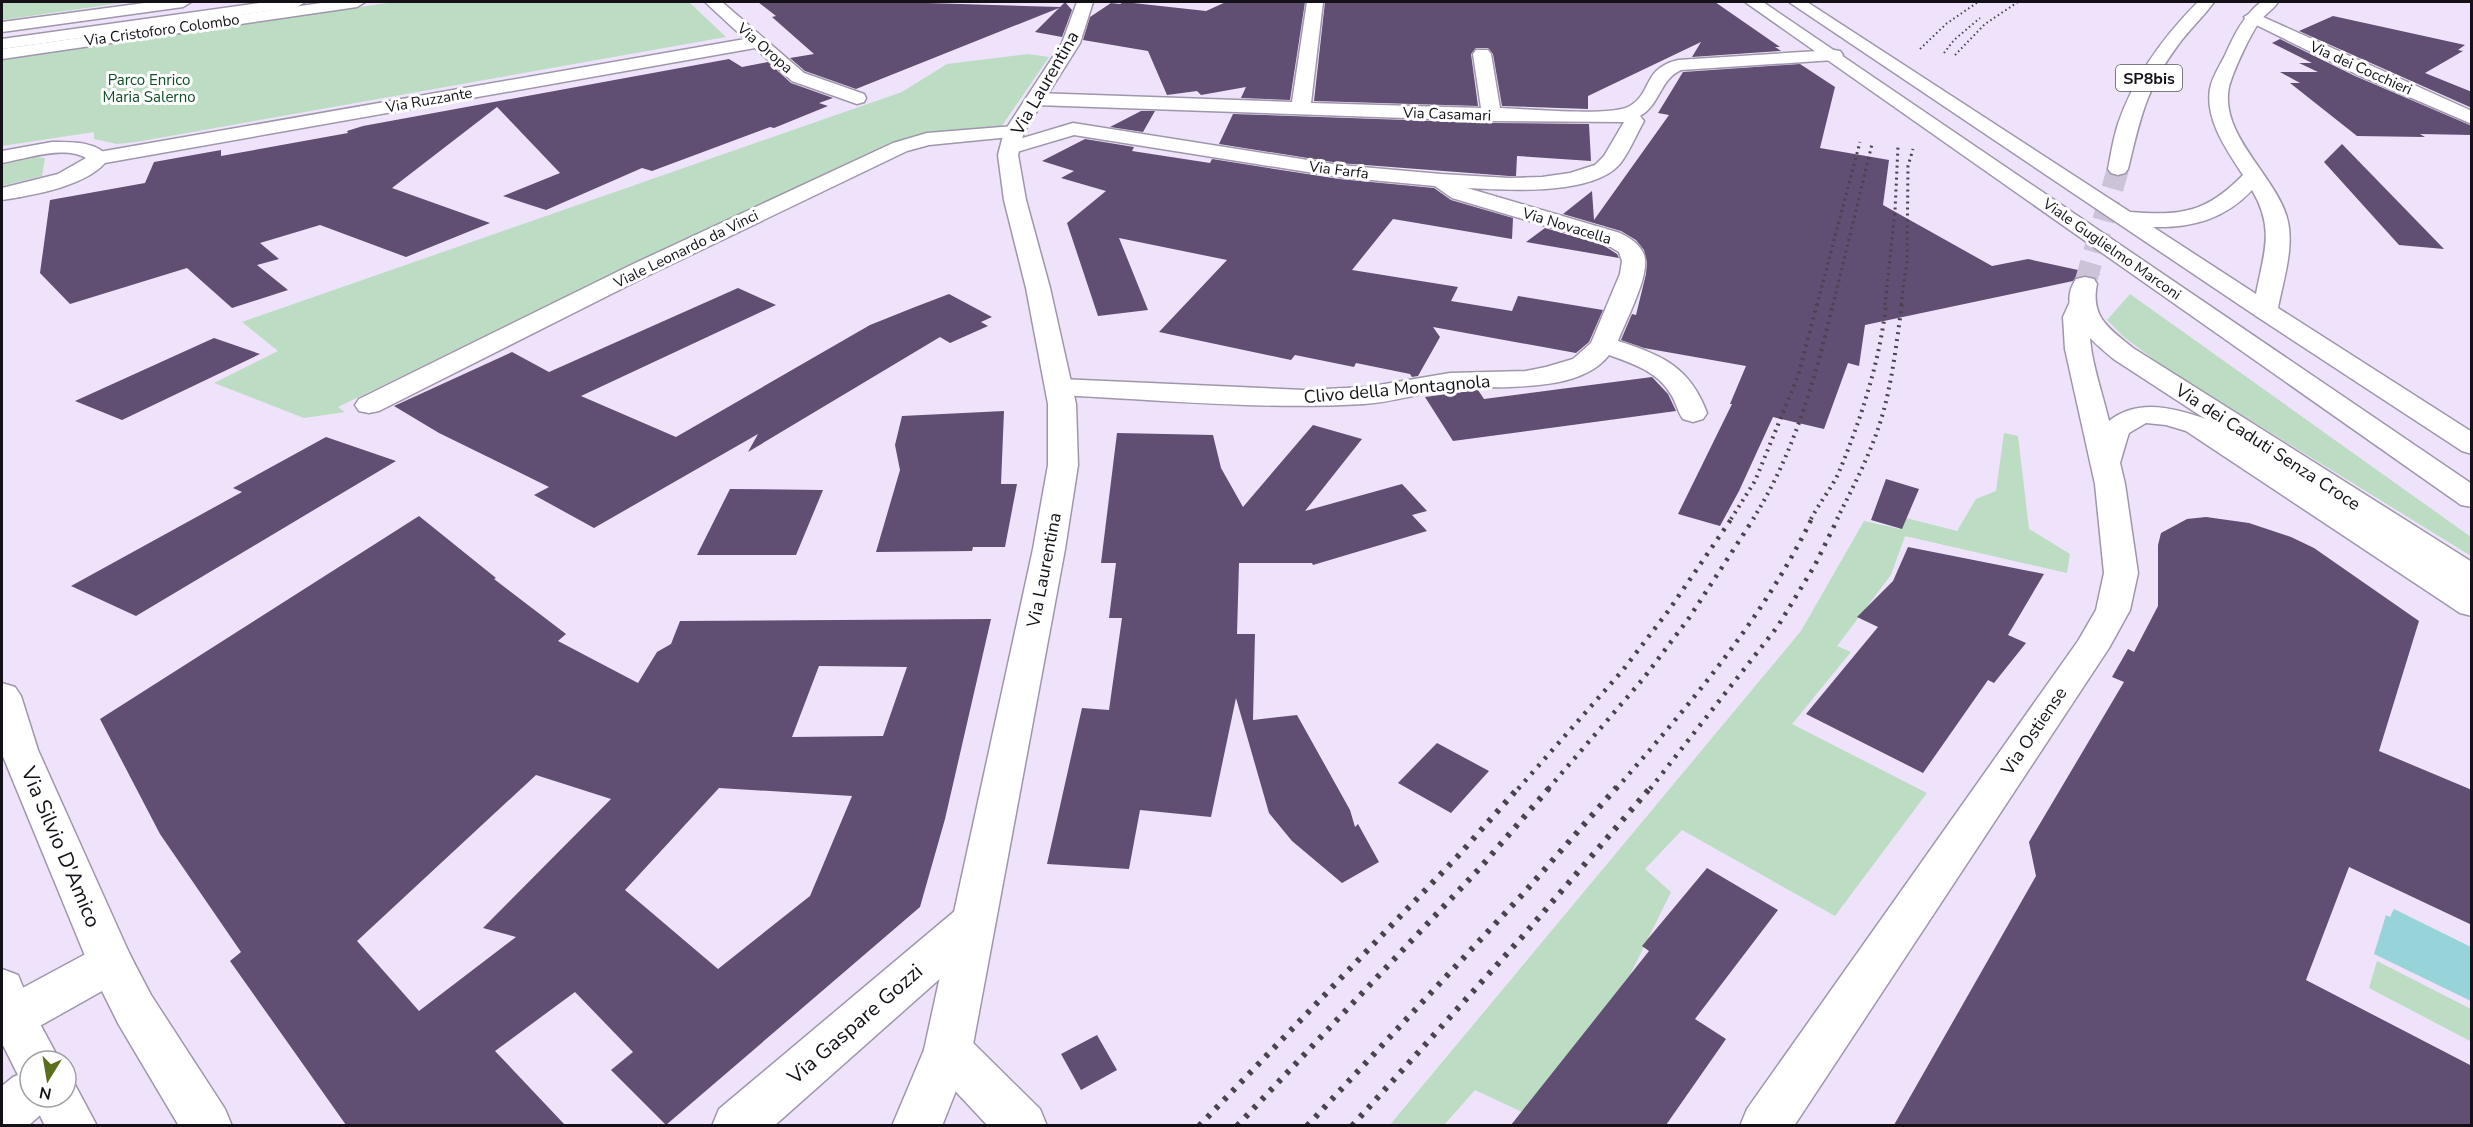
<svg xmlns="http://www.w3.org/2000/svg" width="2473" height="1127" font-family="'Nunito Sans',sans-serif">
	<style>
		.green { fill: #bcddc3 }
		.water { fill: #97d4da }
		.building { fill: #604e73; fill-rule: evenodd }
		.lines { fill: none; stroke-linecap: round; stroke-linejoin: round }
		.primary-tunnel { stroke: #cdc3d8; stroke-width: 22; stroke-dasharray: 22 11; stroke-linecap: butt }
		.minor-casing { stroke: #a096ac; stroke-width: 3 }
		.tertiary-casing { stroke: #a096ac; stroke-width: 3 }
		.secondary-casing { stroke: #a096ac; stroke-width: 3 }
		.primary-casing { stroke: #a096ac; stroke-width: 3 }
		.minor { fill: #fff; fill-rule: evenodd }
		.tertiary { fill: #fff; fill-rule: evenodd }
		.secondary { fill: #fff; fill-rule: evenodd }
		.primary { fill: #fff; fill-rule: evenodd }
		.rail-far4 { stroke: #48434d; stroke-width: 2; stroke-dasharray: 1.5 3; stroke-linecap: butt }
		.rail-far3 { stroke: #48434d; stroke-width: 3; stroke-dasharray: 2 4; stroke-linecap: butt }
		.rail-far2 { stroke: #48434d; stroke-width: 4; stroke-dasharray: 2 5; stroke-linecap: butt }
		.rail-far1 { stroke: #48434d; stroke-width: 4.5; stroke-dasharray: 3 7; stroke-linecap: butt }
		.rail { stroke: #48434d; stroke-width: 6; stroke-dasharray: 4 8; stroke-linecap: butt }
		.labels { text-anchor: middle; stroke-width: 6; stroke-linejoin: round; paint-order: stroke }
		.far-street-label { font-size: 15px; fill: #131017; stroke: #fff }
		.far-park-label { font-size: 15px; fill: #0c4e26; stroke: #fff }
		.shield { fill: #fff; stroke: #5a585d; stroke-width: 1.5 }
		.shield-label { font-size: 16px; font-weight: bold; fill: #131017 }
		.street-label { font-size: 18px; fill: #131017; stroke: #fff }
		.near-street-label { font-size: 21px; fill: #131017; stroke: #fff }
	</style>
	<rect width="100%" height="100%" fill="#eee3fa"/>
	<path class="green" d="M2,2H128L2,20Z
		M394,2H689L726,37L136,142L117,144L94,139V132L2,146V60Z
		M1028,54L1049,57L999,130L937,135L650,257L338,407L345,412L304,418L214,383L278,351L242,322L902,92L947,64Z
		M37,157L45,158L42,176L2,186V164Z
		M2130,294L2471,537V556L2161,365L2124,337L2107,320Z
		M2004,433L2018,436L2029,529L2070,554L2067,573L1905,536L1891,575L1837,646L1851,652L1792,724L1927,793L1835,916L1682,830L1645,869L1671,892L1630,975L1522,1112L1475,1090L1444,1125L1389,1126L1801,631L1864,521L1900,529L1906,518L1957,531L1976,499L1996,491Z
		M2377,961L2471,1009L2470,1041L2369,988Z"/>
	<path class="water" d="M2394,909L2471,947V1001L2374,954L2386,915L2390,917Z"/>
	<path class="building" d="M758,2H894L1060,7L1065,2L1072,10L1062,37L1035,32L1059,8L856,89L805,71L790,58L814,54L772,17L776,16Z
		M1124,2L1206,11L1226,2H1305L1290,100L1241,98L1246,87L1201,95L1197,91L1167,95L1148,51L1083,40L1090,17L1111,3L1120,4Z
		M1325,2H1715L1780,47H1775L1781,51L1692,57L1701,42L1588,96V109L1502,106L1493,54L1488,48H1476L1471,54L1478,106L1314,101Z
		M2333,16L2465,45L2458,50L2463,51L2425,73L2472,92V108L2299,31Z
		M2280,39L2355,76L2472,126V135L2420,134L2425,137L2357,136L2290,83H2300L2280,72H2318L2299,63H2312L2272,43Z
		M729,59L742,67L768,62L791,83L833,98L819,103L828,106L774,128L770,127L652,171L642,168L546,210L503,196L560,173L497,107L392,188L490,223L406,257L320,225L260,243L279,259L257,265L288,290L232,308L187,268L70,304L40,273L50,200L145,183L154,162L221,150V156L348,133L347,131L363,126Z
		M1800,64L1835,87L1820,148L1889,160L1883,205L1992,266L2028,259L2101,275H2085L2076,277L2073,281L1865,325L1859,366L1848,363L1824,429L1773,417L1739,491L1720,526L1678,514L1732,404H1730L1746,366L1644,348L1621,340L1632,314L1636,315L1646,274L1647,263L1644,250L1636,240L1621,231L1563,214L1592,191L1594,220L1669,115L1658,113L1683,72Z
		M1141,111H1155L1143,132L1110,127Z
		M1233,114L1492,123L1589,124L1591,161L1517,156L1516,176H1509L1339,163L1219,144Z
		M1085,139L1134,147L1132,151L1210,163L1212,159L1339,179L1434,188L1451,200L1513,218L1512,239L1393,219L1352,270L1458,287L1451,301L1512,311L1518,296L1603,310L1589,342L1576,353L1433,327L1440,337L1418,376L1412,377L1410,374L1356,363L1354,367L1295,355L1291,360L1159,332L1227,260L1119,238L1148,310L1098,316L1067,223L1106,191L1061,178L1074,171L1042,161Z
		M2342,144L2444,249L2399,245L2324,162Z
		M1545,228L1603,245L1617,254L1619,258L1526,242Z
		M738,288L776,305L581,396L676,437L870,325L915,307L949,294L992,317L981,322L988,326L950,343L940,337L748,452L758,434L594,528L534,495L549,487L439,433L394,406L512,352L549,372Z
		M214,338L260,354L122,420L75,401Z
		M1652,377L1668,394L1676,411L1453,441L1425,397L1478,390L1484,399Z
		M1004,411L1001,484H1017L1005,547H973L972,551L876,552L900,470L895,445L902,416Z
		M1313,425L1362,439L1305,511L1402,484L1427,511L1412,515L1427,531L1313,565L1312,563H1239L1237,634H1255L1253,720L1297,715L1350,810L1355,827L1358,824L1379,862L1342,883L1292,841L1269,813L1236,698L1211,817L1140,810L1129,869L1047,864L1082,708L1109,710L1122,618H1109L1116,563H1101L1117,433L1213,435L1221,468L1243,507Z
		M326,437L396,461L136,616L71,586L242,492L233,488Z
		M1886,479L1919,489L1902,529L1871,520Z
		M730,489L823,490L796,555H697Z
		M419,516L496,578L494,579L566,634L558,641L638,683L657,652L671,644L680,621L991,619L945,819L920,907L666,1125L611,1070L633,1052L575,992L495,1051L565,1125H346L230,961L241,952L160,834L100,719ZM819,666L907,667L883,736L792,737ZM536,775L611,799L483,928L516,937L419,1011L357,941ZM719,788L852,796L810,896L718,969L625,890Z
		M2206,517L2249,523L2291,537L2314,548L2419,621L2379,751L2472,790V925L2349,867L2306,980L2472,1066V1125H1894L2036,876L2029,842L2124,682L2112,677L2128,649L2134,652L2158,606V545L2161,533L2187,519Z
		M1908,547L2044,574L2008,635L2026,643L1994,683L1988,680L1923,773L1806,714L1878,627L1857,617L1893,581Z
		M1437,743L1489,771L1451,813L1398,783Z
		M1707,868L1778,910L1695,1019L1726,1039L1666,1125H1511L1649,951L1642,946Z
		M1097,1035L1117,1070L1081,1090L1061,1054Z"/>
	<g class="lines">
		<path class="primary-tunnel" d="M2085,284L2118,169"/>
		<g class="minor-casing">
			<path id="minor" d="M705,2H722L804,73L864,94L866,98L864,102L857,104L792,81L755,48L99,164L92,162L89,158L92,154L99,152L745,39Z
				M1307,2H1323L1311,103L1481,108L1473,54L1476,50H1488L1491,54L1500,108C1526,109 1612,117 1630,106C1653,92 1642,69 1678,60L1834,50L1840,51L1843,55L1840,59L1834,60L1681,70C1660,79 1660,105 1640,116L1644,121C1636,135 1629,153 1619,165C1590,196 1506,190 1467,188L1620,233C1630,238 1640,244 1644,255C1651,274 1625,322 1618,341C1662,355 1690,367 1707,413L1703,419L1693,422L1683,419C1677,411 1676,401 1670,393C1657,371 1631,363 1609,355C1577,396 1495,384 1449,389C1421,393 1393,402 1364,404C1263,410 1161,400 1060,395L1050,393L1046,387L1050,381L1060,379L1304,390L1367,387L1450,373L1526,371L1546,367L1573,359L1591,343L1620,274L1622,261L1619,252L1604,243L1452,198L1435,186L1339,177L1074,135L1010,154L1003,152L1000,148L1003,144L1073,123L1339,165L1441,174L1509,178L1542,177L1570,173L1595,165L1604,156L1624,122L1492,121L1036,105L1029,103L1027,99L1029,95L1036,93L1292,102Z
				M2252,12L2472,111V124L2356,74L2246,20L2244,17Z
				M1014,126L1021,128L1024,132L1021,136L929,145L907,151L649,275L379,411L369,413L359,411L355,405L359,399L631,265L893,143L927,133Z
				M972,905L988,910L994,923L988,936L774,1126H712L719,1109L956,910Z
				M111,944L127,949L134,963L127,977L29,1032L19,1040L2,1046V999L95,949Z
				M948,1028L965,1035L1040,1109L1047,1126H988L931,1065L924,1050L931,1035Z
				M30,1070V1097H53L47,1109L28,1126H2V1086L13,1077Z"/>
		</g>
		<g class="tertiary-casing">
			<path id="tertiary" d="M1077,2H1093L1080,43L1024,132L1018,155L1026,200L1050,288L1076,404L1078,465L1065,549L972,1050L942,1126H892L924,1050L1033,549L1048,465V404L1026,288L1004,200L998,155L1004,132L1062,43Z
				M52,142C71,142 97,141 109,158C90,186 33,195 2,200V188L58,174L86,158C63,145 26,159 2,163V151Z
				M2,683L15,687L21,696L38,750L130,955L151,995L225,1109L232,1126H179L119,1025L88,963L2,754Z
				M2,969L18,975L32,1009L60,1061H30V1081L19,1077L2,1043Z
				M66,1078L73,1081L97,1126H45L31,1097H66Z"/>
		</g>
		<g class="secondary-casing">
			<path id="secondary" d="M152,2H191L183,7L2,32V22Z
				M328,2H365L357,7L2,59V49Z
				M2082,293L2091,295L2094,300C2081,339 2100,382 2109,421C2138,398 2174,408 2206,419L2472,589V616L2460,613L2186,431L2166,425L2146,423L2129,433L2127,439L2120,463L2125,484L2138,573L2130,610L2109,648L1794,1126H1740L1747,1109L2078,641L2096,610L2104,573L2095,484L2065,349L2063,317L2073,295Z"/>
		</g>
		<g class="primary-casing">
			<path id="primary" d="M267,2H305L297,7L2,49V39Z
				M1745,2H1763L2472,484V507L2461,505Z
				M1789,2H1807L2130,212C2181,216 2206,213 2243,175C2227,150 2205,120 2210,89C2212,76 2222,63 2227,51C2235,33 2245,14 2261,2H2278C2274,9 2265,14 2260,21C2250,35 2233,71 2229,87C2219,135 2276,176 2287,218C2295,246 2283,281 2278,308L2472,432V454L2462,451L2256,316ZM2252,190C2275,229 2264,252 2256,294L2153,227C2192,228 2225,219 2252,190Z
				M2198,2H2214C2203,17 2189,30 2178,45C2146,88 2140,119 2128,169L2125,173L2118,175L2111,173L2108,169C2111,154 2113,139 2118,124C2134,77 2163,37 2198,2Z
				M2085,277L2094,279L2097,284C2090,318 2110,329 2133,348L2472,562V588L2460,585L2115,360C2092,341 2054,311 2076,279Z"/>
		</g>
		<use href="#minor" class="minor"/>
		<use href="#tertiary" class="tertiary"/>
		<use href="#secondary" class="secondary"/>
		<use href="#primary" class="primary"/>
		<path class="rail-far4" d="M1920,49L1946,24L1978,2
			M1944,53L1954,40L1980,18
			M1955,55L1985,24L2018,2"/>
		<path class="rail-far3" d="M1817,305L1860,142
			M1833,305L1872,144
			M1885,305L1895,211L1898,146
			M1901,305L1907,261L1908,166L1913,149"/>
		<path class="rail-far2" d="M1731,519L1755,481L1798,376L1817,304
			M1753,519C1794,454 1815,379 1833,304
			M1811,519C1819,503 1832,488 1839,472C1861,419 1880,361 1886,304
			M1837,519C1852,489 1868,459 1879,426C1892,387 1896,345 1902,304"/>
		<path class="rail-far1" d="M1518,789L1623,670L1669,610L1732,518
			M1548,789L1643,679L1689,618L1754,518
			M1616,789C1690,704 1763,619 1812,518
			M1650,789L1778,626L1815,565L1838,518"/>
		<path class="rail" d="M1199,1126L1458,856L1519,787
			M1237,1126L1479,869L1550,787
			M1307,1126L1522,895L1617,787
			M1352,1126L1522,937L1651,787"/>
	</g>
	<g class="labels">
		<g class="far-street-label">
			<text transform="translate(162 30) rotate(-8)" y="5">Via Cristoforo Colombo</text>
			<text transform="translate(765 48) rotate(41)" y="5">Via Oropa</text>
			<text transform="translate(2361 68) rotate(24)" y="5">Via dei Cocchieri</text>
			<text transform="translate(429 100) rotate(-10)" y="5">Via Ruzzante</text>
			<text transform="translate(1447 114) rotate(2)" y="5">Via Casamari</text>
			<text transform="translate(1339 170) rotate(7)" y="5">Via Farfa</text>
			<text transform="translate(1567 226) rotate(17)" y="5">Via Novacella</text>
			<text transform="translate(686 249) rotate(-26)" y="5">Viale Leonardo da Vinci</text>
			<text transform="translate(2112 249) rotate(35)" y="5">Viale Guglielmo Marconi</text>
		</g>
		<g class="far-park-label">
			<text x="149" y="85">Parco Enrico<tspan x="149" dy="17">Maria Salerno</tspan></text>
		</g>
		<rect class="shield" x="2116" y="65" width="66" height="26" rx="4.5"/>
		<g class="shield-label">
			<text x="2149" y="84">SP8bis</text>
		</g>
		<g class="street-label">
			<text transform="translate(1045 83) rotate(-60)" y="6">Via Laurentina</text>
			<text transform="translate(1397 389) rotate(-5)" y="6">Clivo della Montagnola</text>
			<text transform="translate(2268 447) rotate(33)" y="6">Via dei Caduti Senza Croce</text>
			<text transform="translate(1044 570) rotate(-79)" y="6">Via Laurentina</text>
			<text transform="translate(2034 731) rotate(-56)" y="6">Via Ostiense</text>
		</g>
		<g class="near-street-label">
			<text transform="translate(61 847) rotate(67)" y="7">Via Silvio D'Amico</text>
			<text transform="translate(855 1024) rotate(-41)" y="7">Via Gaspare Gozzi</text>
		</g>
	</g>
	<rect width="2473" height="1127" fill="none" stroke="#131017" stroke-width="6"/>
	<g transform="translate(48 1079) rotate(191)"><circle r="28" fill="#ffffff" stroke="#a19fa2" stroke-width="1.5"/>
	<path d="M0-4.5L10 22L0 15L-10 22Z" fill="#5b6e1c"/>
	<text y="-9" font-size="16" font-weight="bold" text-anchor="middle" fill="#131017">N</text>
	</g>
</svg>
